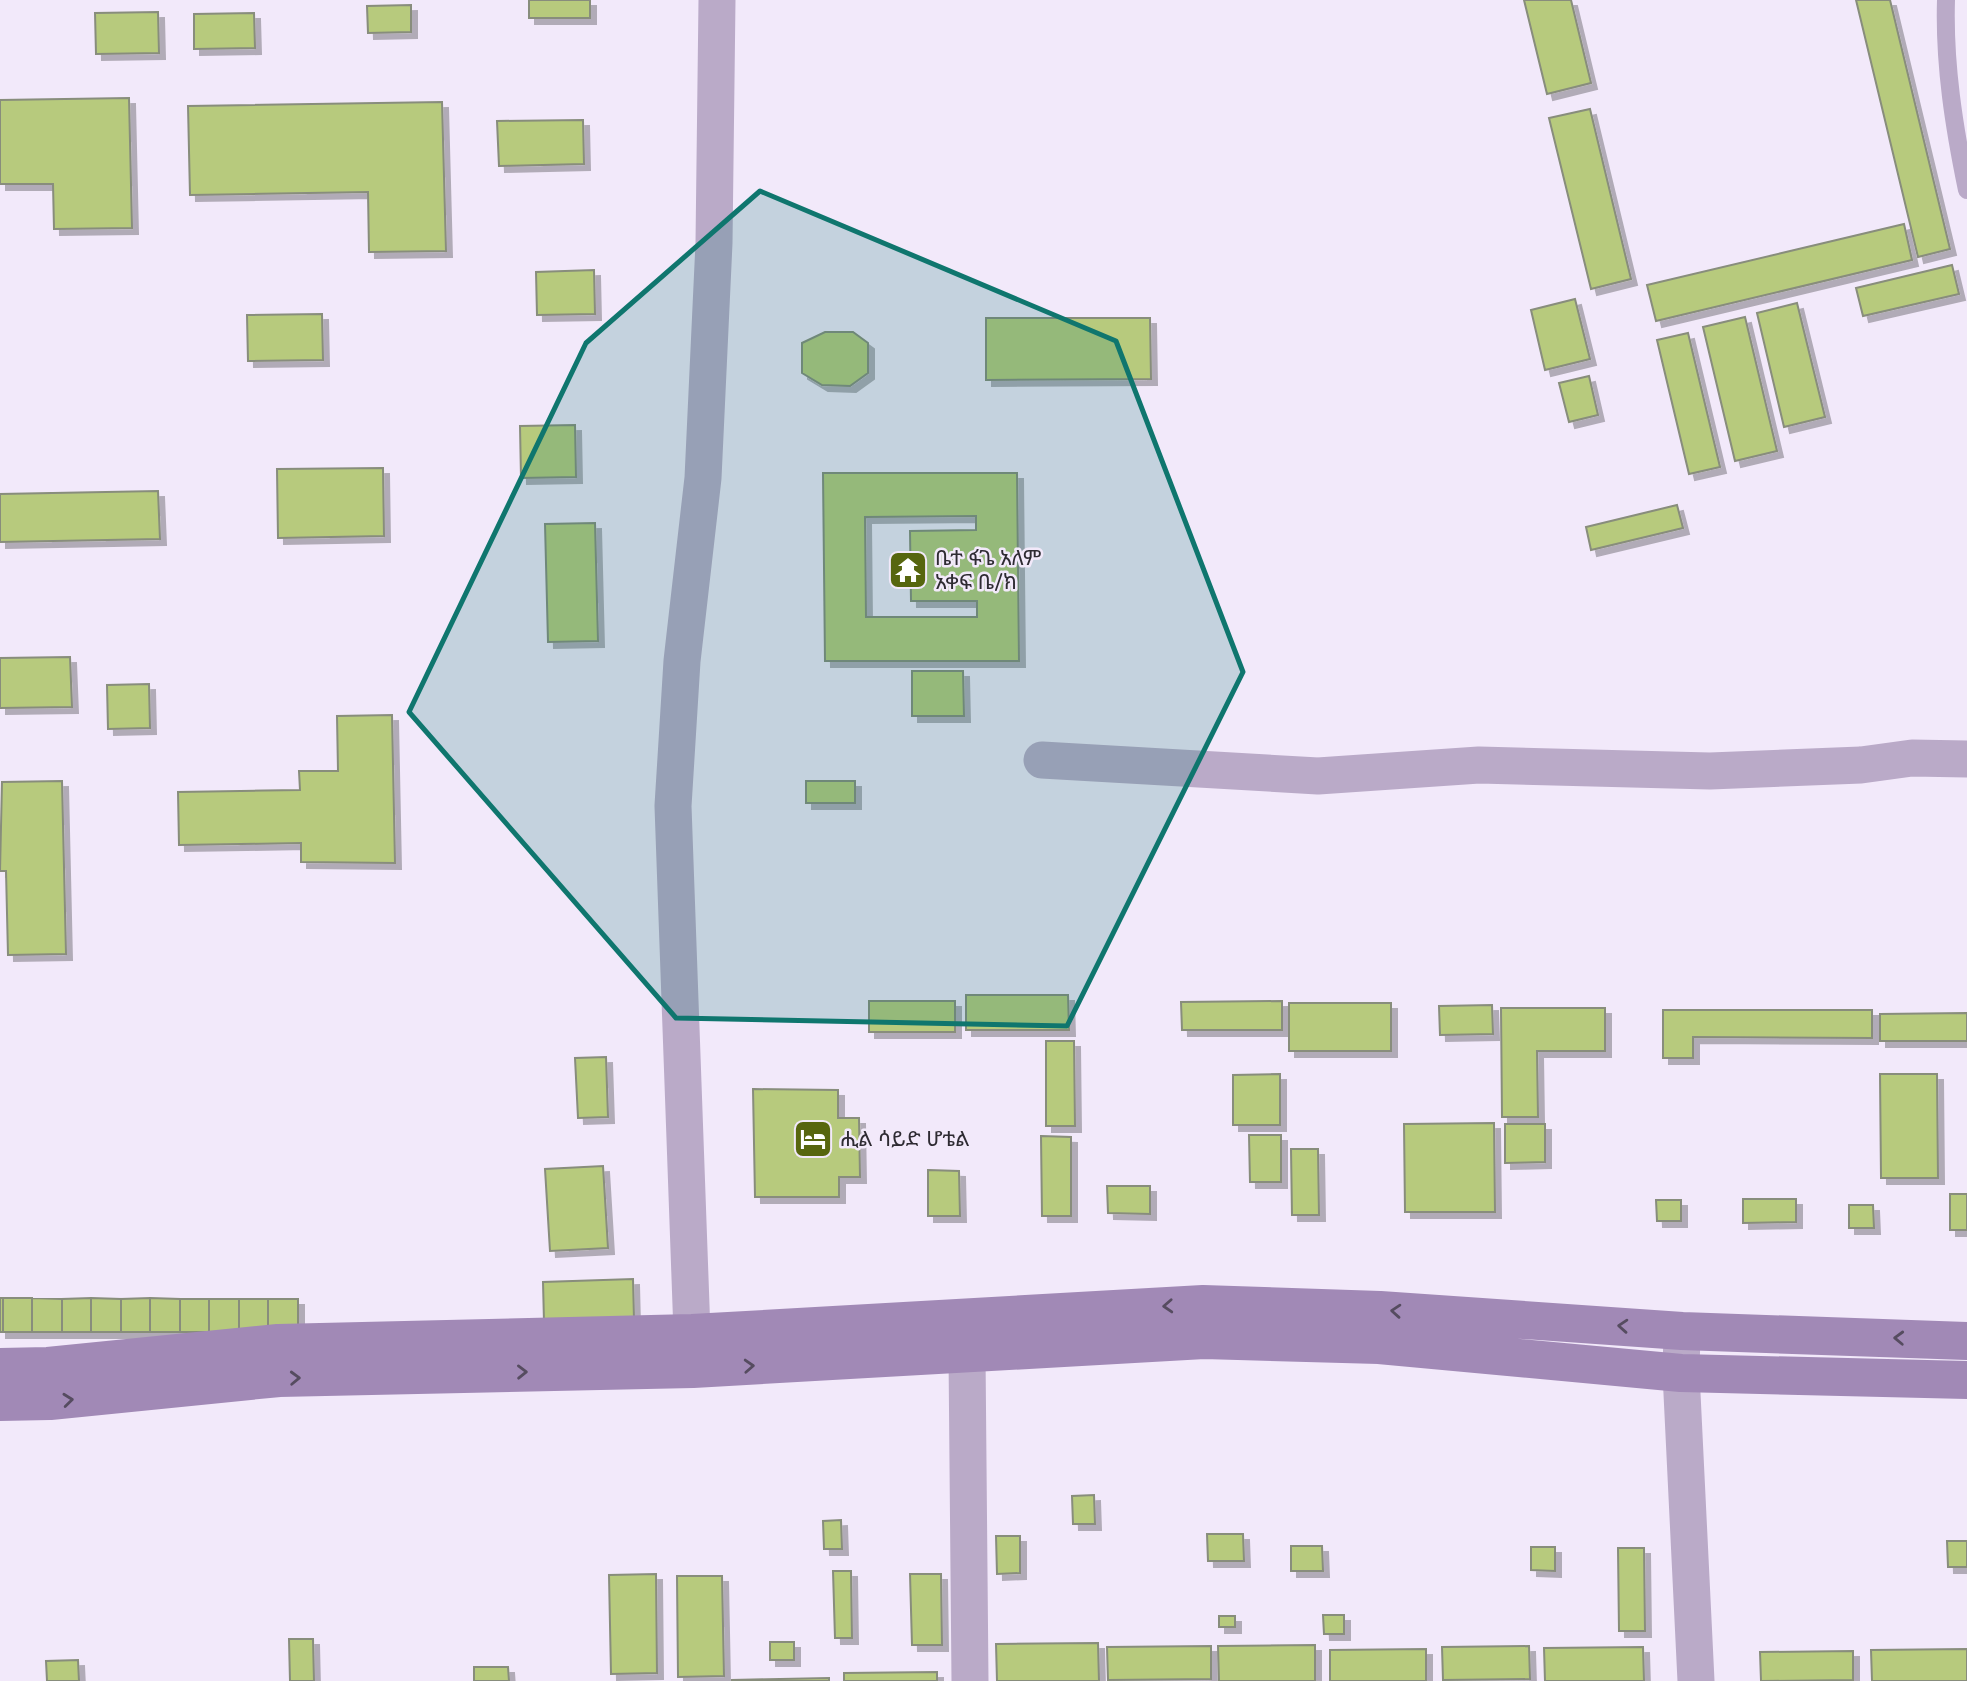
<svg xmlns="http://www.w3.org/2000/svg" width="1967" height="1681" font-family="'Varela Round','Noto Sans Ethiopic',sans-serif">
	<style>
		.building { fill: #b7ca7d; stroke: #888d7c; stroke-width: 2; fill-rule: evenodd; filter: url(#shadow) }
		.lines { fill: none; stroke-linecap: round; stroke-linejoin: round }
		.service { stroke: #baaac8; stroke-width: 18 }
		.minor { stroke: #baaac8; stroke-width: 37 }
		.secondary { stroke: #a189b6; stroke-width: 38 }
		.oneway { stroke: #564c60 }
		.marked { fill: #0f766e; fill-opacity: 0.2; stroke: #0f766e; stroke-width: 5; stroke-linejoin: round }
		.labels { text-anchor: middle; stroke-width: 5; stroke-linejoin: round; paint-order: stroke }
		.poi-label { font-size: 21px; fill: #2e2b32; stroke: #f2e9fa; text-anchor: start }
	</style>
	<defs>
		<filter id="shadow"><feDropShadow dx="6" dy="6" stdDeviation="0" flood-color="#0004"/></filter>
	</defs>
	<rect width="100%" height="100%" fill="#f2e9fa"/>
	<path class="building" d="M529,0H590V18H529Z
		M1524,0H1571L1591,83L1547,94Z
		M1856,0H1890L1950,249L1918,257Z
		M411,5V32L368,33L367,6Z
		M158,12L159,53L96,54L95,13Z
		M254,13L255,48L194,49V14Z
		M129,98L132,228L54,229L53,184H0V100Z
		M442,102L446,251L369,252L368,192L190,195L188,106Z
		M1590,109L1631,279L1591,289L1549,118Z
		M583,120L584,164L499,166L497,121Z
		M1904,224L1912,260L1656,321L1647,285Z
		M1952,265L1959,294L1863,316L1856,288Z
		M594,270L595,314L537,315L536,272Z
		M1575,299L1590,359L1545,370L1531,310Z
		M1797,303L1825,417L1784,427L1757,313Z
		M322,314L323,360L248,361L247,315Z
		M1745,317L1777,451L1735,461L1703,327Z
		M986,318H1150L1151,379L986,380Z
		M825,332H853L868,343V373L850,386L822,385L802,373V343Z
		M1688,333L1720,467L1689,474L1657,340Z
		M1589,376L1598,415L1569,422L1559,383Z
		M575,425L576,477L521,478L520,426Z
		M383,468L384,536L278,538L277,469Z
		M823,473H1017L1019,661H825ZM976,516V530L910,531L911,601H977V617H866L865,517Z
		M158,491L160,539L0,542V494Z
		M1677,505L1683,528L1591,550L1586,527Z
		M595,523L598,641L548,642L545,524Z
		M70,657L72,707L0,708V658Z
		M912,671H963L964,716H912Z
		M149,684L150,728L108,729L107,685Z
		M392,715L395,863L301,862V843L179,845L178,792L300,790L299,771H338L337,716Z
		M62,781L66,954L8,955L6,871H0L2,782Z
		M806,781H855V803H806Z
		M966,995H1068L1069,1030H966Z
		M869,1001H955V1032H869Z
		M1282,1001V1030H1182L1181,1002Z
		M1289,1003H1391V1051H1289Z
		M1492,1005L1493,1034L1440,1035L1439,1006Z
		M1501,1008H1605V1051H1537L1538,1117H1502Z
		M1663,1010H1872V1038L1693,1037V1058H1663Z
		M1967,1013V1041H1880V1014Z
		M1046,1041H1074L1075,1126H1046Z
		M606,1057L608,1117L578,1118L575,1058Z
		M1280,1074V1125H1233V1075Z
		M1880,1074H1937L1938,1178H1881Z
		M753,1089L838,1090V1118H859L860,1177H839V1197H755Z
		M1494,1123L1495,1212H1405L1404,1124Z
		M1505,1124H1545V1162L1505,1163Z
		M1249,1135H1281V1182H1250Z
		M1041,1136L1071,1137V1216H1042Z
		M1291,1149H1318L1319,1215H1292Z
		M603,1166L608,1248L550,1251L545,1169Z
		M928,1170L959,1171L960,1216H928Z
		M1107,1186H1150V1214L1108,1213Z
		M1950,1194H1967V1230H1950Z
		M1743,1199H1796V1222L1743,1223Z
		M1656,1200H1681V1221H1657Z
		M1849,1205H1873L1874,1228H1849Z
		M633,1279L634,1319L544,1322L543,1282Z
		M0,1298H3V1332H0Z
		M3,1298H32V1332H3Z
		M32,1298L62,1299V1332H32Z
		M91,1298V1332H62V1299Z
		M91,1298L121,1299V1332H91Z
		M150,1298V1332H121V1299Z
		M150,1298L180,1299V1332H150Z
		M180,1299H209V1332H180Z
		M209,1299H239V1332H209Z
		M239,1299H268V1332H239Z
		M268,1299H298V1332H268Z
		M1094,1495L1095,1524H1073L1072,1496Z
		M841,1520L842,1549H824L823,1521Z
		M1207,1534H1243L1244,1561H1208Z
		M996,1536H1020V1573L997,1574Z
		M1947,1541H1967V1567H1948Z
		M1291,1546H1322L1323,1571H1291Z
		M1531,1547H1555V1571L1531,1570Z
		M1618,1548H1644L1645,1631H1619Z
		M833,1571H851L852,1638H835Z
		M656,1574L657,1673L611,1674L609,1575Z
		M910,1574H941L942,1645H912Z
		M677,1576H722L724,1676L678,1677Z
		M1323,1615H1344V1634H1324Z
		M1219,1616H1235V1627H1219Z
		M289,1639H313L314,1681H290Z
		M770,1642H794V1660H770Z
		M1098,1643L1099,1681H997L996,1644Z
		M1315,1645V1681H1219L1218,1646Z
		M1211,1646V1679L1108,1680L1107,1647Z
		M1529,1646L1530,1679L1443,1680L1442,1647Z
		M1643,1647L1644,1681H1545L1544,1648Z
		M1426,1649V1681H1330V1650Z
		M1967,1649V1681H1872L1871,1650Z
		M1853,1651V1680L1761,1681L1760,1652Z
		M78,1660L79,1681H47L46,1661Z
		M474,1667H508L509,1681H474Z
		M937,1672V1681H844V1673Z
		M829,1678V1681L731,1680Z"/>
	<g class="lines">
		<path class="service" d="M1946,0C1944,64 1954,127 1967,190"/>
		<path class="minor" d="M1042,760L1318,776L1479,765L1710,771L1861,765L1912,758L1967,759
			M1682,1331L1681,1373L1696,1681
			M692,1333L673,806L682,661L703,478L714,243L717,0
			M967,1354L970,1681"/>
		<path class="secondary" d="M0,1367L48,1366L278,1343L692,1333L1203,1304L1380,1310L1682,1331L1967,1341
			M0,1402L50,1401L279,1378L693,1369L1204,1340L1379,1345L1681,1373L1967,1380"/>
	</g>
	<defs><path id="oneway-chevron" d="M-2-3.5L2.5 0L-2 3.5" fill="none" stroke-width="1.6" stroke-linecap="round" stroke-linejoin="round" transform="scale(1.75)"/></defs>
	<g class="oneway">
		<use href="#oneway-chevron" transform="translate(1168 1306) rotate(177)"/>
		<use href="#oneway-chevron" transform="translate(1396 1311) rotate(-176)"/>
		<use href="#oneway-chevron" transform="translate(1623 1326) rotate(-176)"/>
		<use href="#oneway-chevron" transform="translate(1899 1338) rotate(-178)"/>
		<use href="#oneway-chevron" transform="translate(749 1366) rotate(-3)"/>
		<use href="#oneway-chevron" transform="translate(522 1372) rotate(-1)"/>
		<use href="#oneway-chevron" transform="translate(295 1378) rotate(-2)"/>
		<use href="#oneway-chevron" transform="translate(68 1400) rotate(-6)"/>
	</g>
	<path class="marked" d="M760,191L1116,341L1243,672L1067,1026L676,1018L409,712L586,343Z"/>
	<defs>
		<g id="temple-square" transform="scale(2.0125)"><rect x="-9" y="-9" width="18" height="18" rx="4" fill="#57660f" stroke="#f2e9fa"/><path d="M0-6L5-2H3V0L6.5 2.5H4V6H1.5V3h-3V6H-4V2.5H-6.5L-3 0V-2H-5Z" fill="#fff"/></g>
		<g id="hotel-square" transform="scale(2.0125)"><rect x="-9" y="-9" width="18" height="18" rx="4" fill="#57660f" stroke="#f2e9fa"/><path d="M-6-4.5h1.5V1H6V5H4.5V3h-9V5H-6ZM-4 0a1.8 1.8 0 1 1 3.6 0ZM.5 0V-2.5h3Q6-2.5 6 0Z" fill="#fff"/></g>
	</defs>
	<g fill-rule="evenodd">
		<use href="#temple-square" x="908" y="570"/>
		<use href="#hotel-square" x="813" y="1139"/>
	</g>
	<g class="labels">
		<g class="poi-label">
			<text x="935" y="565">ቤተ ፋጌ አለም<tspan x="935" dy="24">አቀፍ ቤ/ክ</tspan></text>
			<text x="840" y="1146">ሒል ሳይድ ሆቴል</text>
		</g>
	</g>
</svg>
